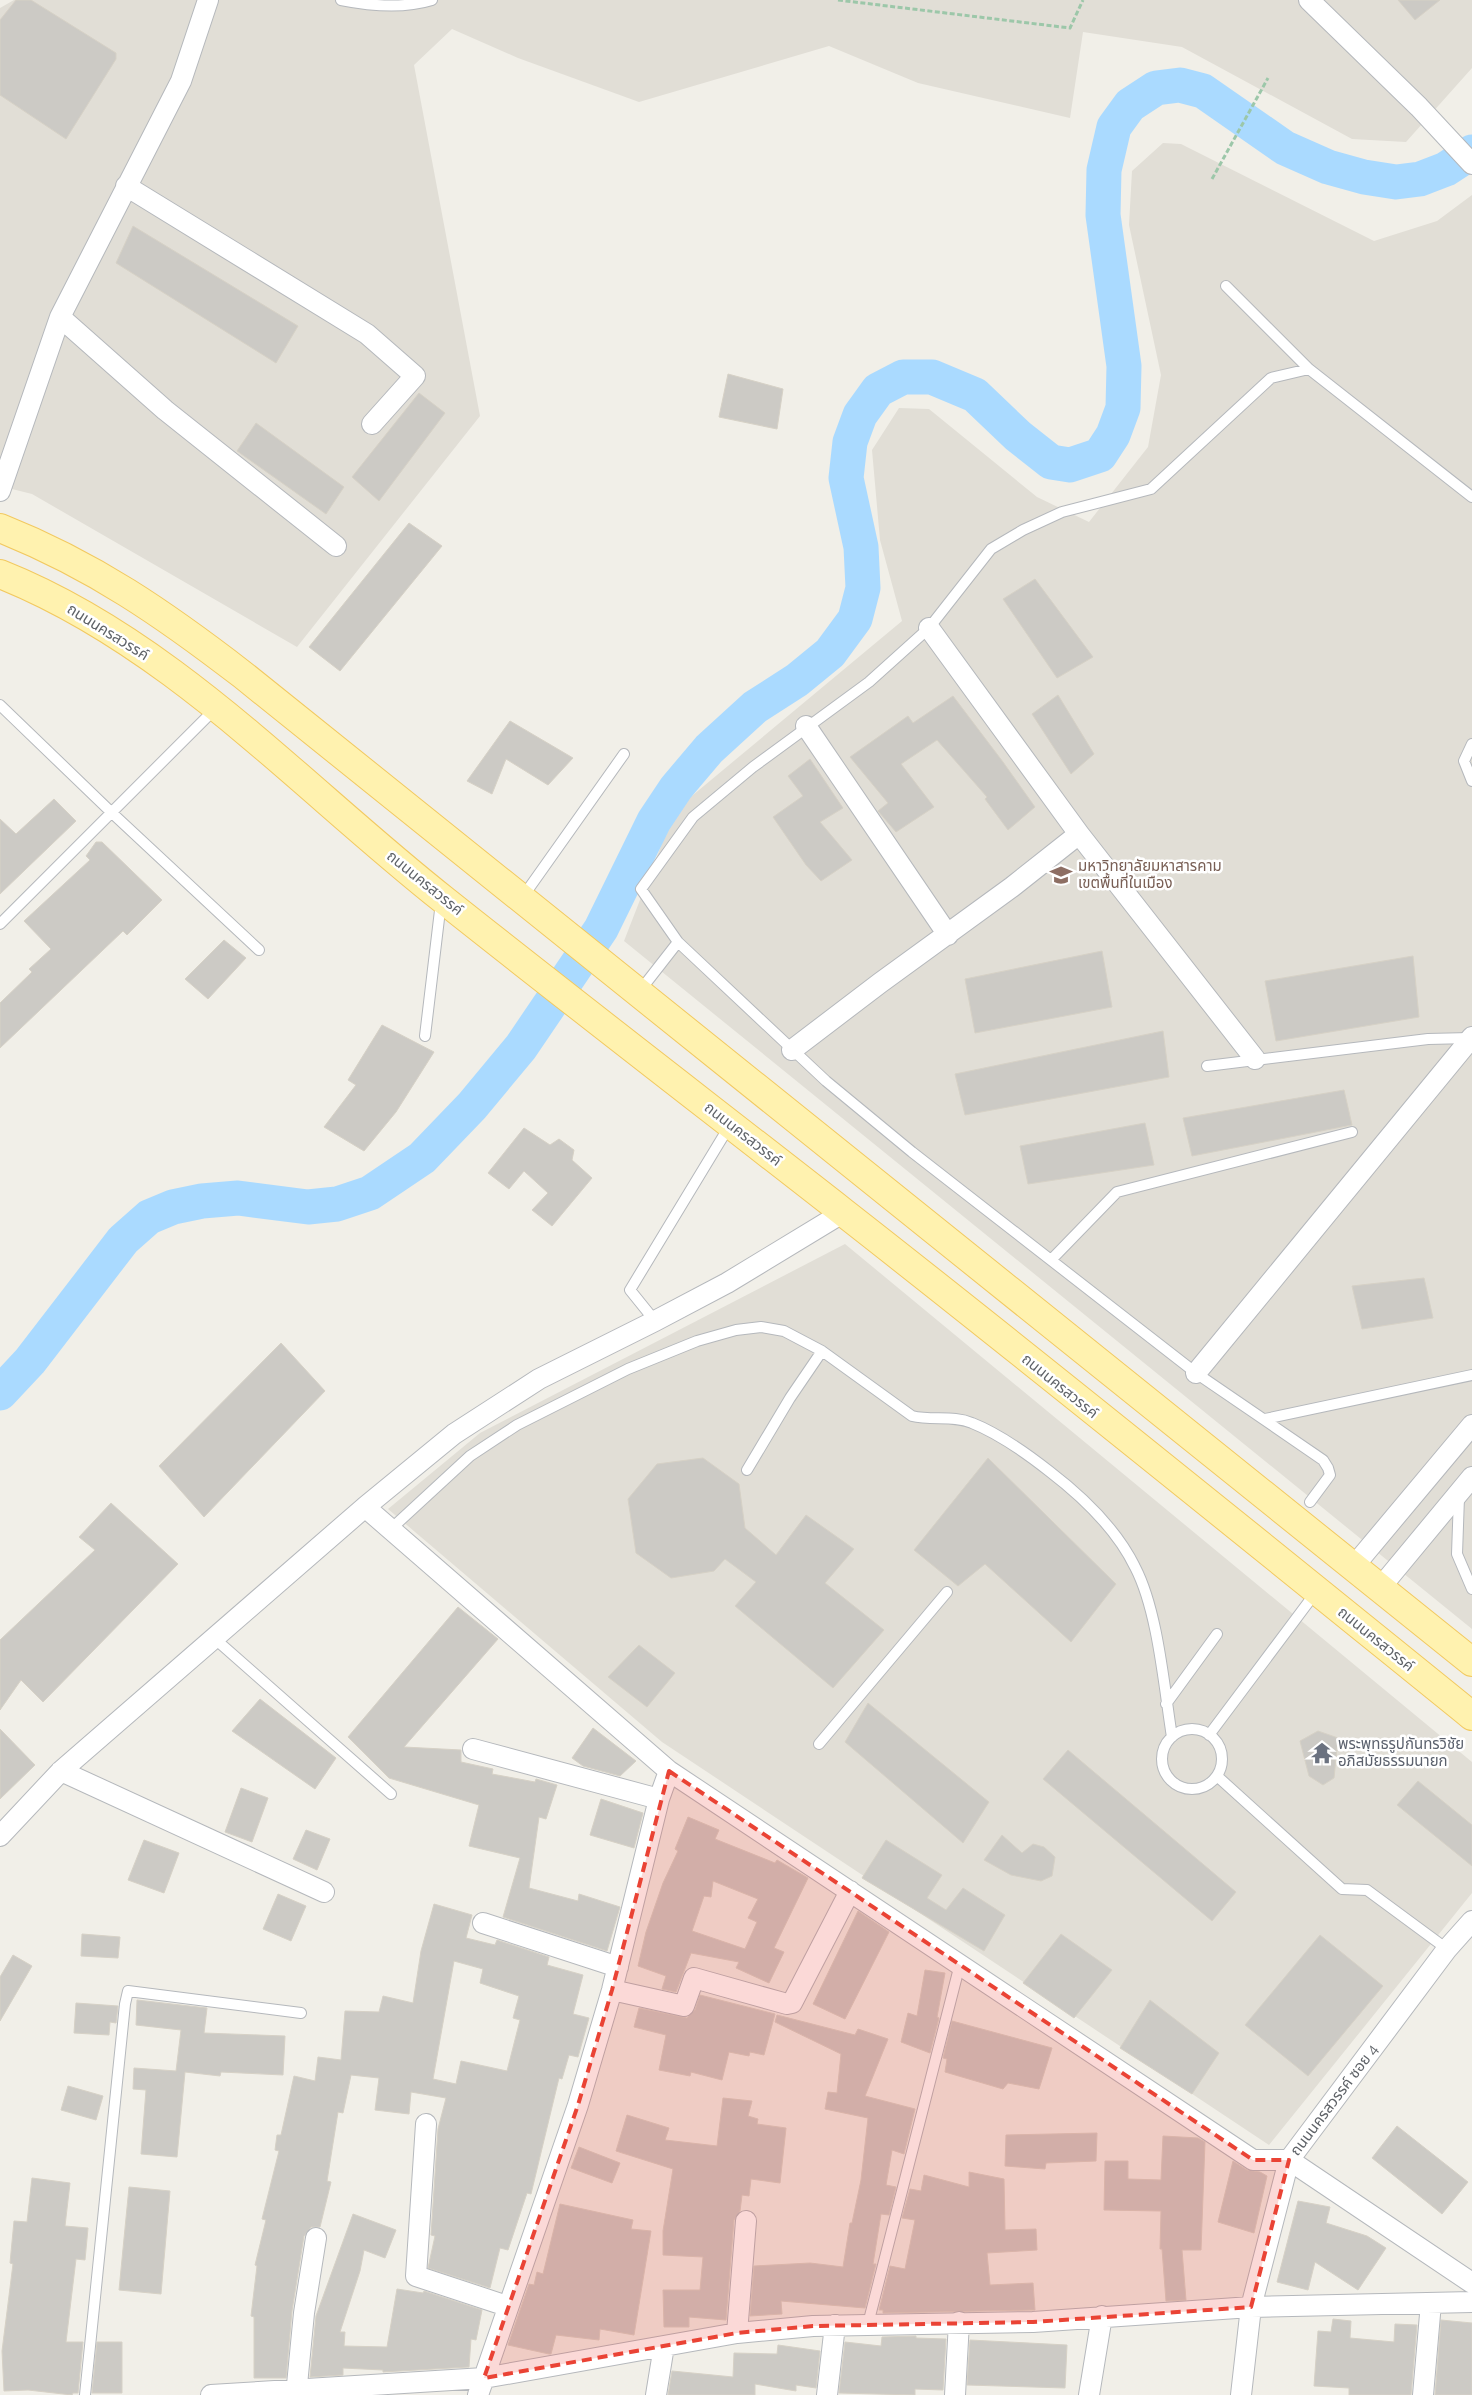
<svg xmlns="http://www.w3.org/2000/svg" width="1472" height="2395" font-family="Raleway,'Noto Sans Thai',sans-serif">
	<style>
		.education { fill: #e1ded6 }
		.lines { fill: none; stroke-linecap: round; stroke-linejoin: round }
		.river { stroke: #aadaff; stroke-width: 35 }
		.building { fill: #cccac5; stroke: #d6d1c6; fill-rule: evenodd }
		.lane-casing { stroke: #b5b8bc; stroke-width: 12 }
		.street-casing { stroke: #b5b8bc; stroke-width: 22 }
		.primary-casing { stroke: #f2c960; stroke-width: 30 }
		.path { stroke: #9cc7a9; stroke-width: 3; stroke-dasharray: 5 2.5; stroke-linecap: butt }
		.lane { stroke: #fff; stroke-width: 10 }
		.street { stroke: #fff; stroke-width: 20 }
		.primary { stroke: #fff2af; stroke-width: 28 }
		.marked { fill: #ea4335; fill-opacity: 0.2; stroke: #ea4335; stroke-width: 4; stroke-dasharray: 10 6; stroke-linejoin: round }
		.labels { text-anchor: middle; stroke-width: 5; stroke-linejoin: round; paint-order: stroke }
		.street-label { font-size: 15px; fill: #5f6368; stroke: #fff }
		.education-label { font-size: 15px; fill: #785e54; stroke: #fff; text-anchor: start }
		.worship-label { font-size: 15px; fill: #5b616d; stroke: #fff; text-anchor: start }
	</style>
	<rect width="100%" height="100%" fill="#f1efe8"/>
	<path class="education" d="M14,0H1472V68L1406,142L1352,139L1182,47L1083,32L1070,118L918,83L829,46L639,102L518,58L452,29L414,65L480,416L297,647L32,494L0,486V8Z
		M1163,143L1181,144L1374,241L1437,221L1472,195V1629L624,941L675,810L902,621L880,540L872,450L899,408L929,409L1037,497L1089,522L1148,447L1161,375L1129,225L1132,171Z
		M845,1244L1472,1762V1893L1269,2145L662,1742L388,1509L480,1433Z"/>
	<g class="lines">
		<path class="river" d="M0,1393L30,1361L123,1240L149,1217L173,1207L202,1201L238,1198L308,1207L337,1204L370,1193L422,1158L472,1106L521,1047L601,929L654,821L676,788L709,749L755,707L797,680L830,653L855,619L863,588L861,547L846,478L850,442L860,415L878,390L903,377H932L975,395L1018,436L1051,462L1070,465L1100,455L1113,435L1123,408L1124,366L1103,215L1104,170L1114,127L1130,105L1156,88L1180,85L1203,91L1285,148L1328,167L1364,177L1396,182L1420,179L1446,169L1472,152"/>
	</g>
	<path class="building" d="M16,0H31L116,53V59L66,139L0,95V20Z
		M1398,0H1440L1415,20Z
		M133,226L298,326L276,363L116,263Z
		M728,374L783,389L777,429L719,417Z
		M419,393L445,413L379,501L352,477Z
		M256,423L344,487L326,514L237,451Z
		M409,523L442,546L340,671L309,647Z
		M1035,579L1093,657L1057,678L1003,599Z
		M1058,695L1094,754L1071,774L1032,714Z
		M953,696L1003,762L1035,807L1008,830L985,799L987,797L937,740L901,764L934,807L896,832L878,811L888,803L850,757L908,716L913,723Z
		M510,721L573,758L548,785L506,759L492,794L467,781Z
		M810,759L843,808L820,822L852,860L821,881L806,865L773,817L803,796L788,776Z
		M54,799L76,821L0,894V819L16,834Z
		M96,842H102L162,900L127,935L123,931L0,1048V1003L32,972L29,969L51,949L24,921L90,860L86,856Z
		M224,940L246,958L208,999L185,979Z
		M1102,951L1112,1007L975,1033L965,979Z
		M1413,956L1419,1017L1276,1041L1265,981Z
		M382,1025L434,1052L396,1112L364,1151L324,1127L356,1085L348,1080Z
		M1163,1031L1169,1077L965,1115L955,1074Z
		M1344,1090L1352,1125L1192,1156L1183,1118Z
		M1145,1123L1154,1165L1028,1184L1020,1146Z
		M524,1128L550,1145L559,1139L574,1150L572,1160L592,1178L552,1226L532,1210L548,1193L524,1171L509,1189L488,1173Z
		M1424,1278L1433,1318L1362,1329L1352,1286Z
		M281,1343L325,1391L204,1517L159,1466Z
		M703,1458L739,1484L745,1528L776,1555L806,1515L854,1549L825,1583L884,1630L833,1688L735,1606L756,1582L725,1559L714,1571L671,1578L636,1553L628,1499L657,1464Z
		M988,1458L1116,1584L1071,1642L985,1564L958,1586L914,1550Z
		M111,1503L178,1564L43,1702L21,1680L0,1710V1640L95,1550L79,1537Z
		M458,1607L498,1639L404,1747L461,1750V1762L493,1769L492,1774L535,1782L536,1779L557,1785L546,1819L539,1817L529,1888L578,1901L579,1894L620,1907L607,1951L503,1917L520,1858L469,1846L479,1805L389,1778L348,1737Z
		M639,1645L675,1673L647,1707L608,1677Z
		M260,1699L336,1758L315,1789L232,1731Z
		M868,1703L989,1802L963,1843L845,1742Z
		M593,1728L636,1761L620,1776L583,1766L572,1758Z
		M0,1729L35,1765L0,1799Z
		M1318,1731L1338,1738L1334,1778L1323,1785L1309,1776L1300,1741Z
		M1068,1750L1236,1892L1212,1921L1043,1779Z
		M1418,1781L1472,1825V1866L1397,1805Z
		M241,1788L268,1798L252,1842L225,1832Z
		M601,1799L643,1813L634,1848L590,1835Z
		M688,1817L719,1830L715,1839L775,1863L777,1860L808,1878L774,1948L784,1952L769,1983L736,1968L739,1962L691,1953L676,1992L662,1989L666,1976L638,1966L646,1932L663,1883L678,1851L675,1849ZM713,1881L758,1899L748,1918L757,1922L745,1949L692,1931L704,1896L711,1897Z
		M306,1830L330,1839L317,1870L293,1859Z
		M1002,1835L1022,1853L1033,1844L1044,1847L1055,1857L1052,1876L1041,1881L1011,1875L984,1860Z
		M144,1840L179,1853L164,1893L128,1880Z
		M886,1840L942,1875L927,1898L946,1910L963,1888L1005,1915L984,1951L862,1878Z
		M278,1894L306,1906L291,1941L263,1929Z
		M434,1904L472,1915L466,1938L495,1945L497,1940L549,1957L547,1965L583,1975L573,2014L589,2018L578,2057L569,2055L562,2079L559,2078L531,2194L527,2193L508,2250L500,2248L490,2288L428,2268L435,2236L431,2235L438,2129L446,2098L411,2092L409,2114L375,2110L379,2078L351,2075L343,2113L338,2112L327,2181L331,2182L320,2227H311L304,2236L292,2311L286,2378H254V2317L251,2316L257,2266L255,2265L266,2220L262,2219L279,2151L275,2150L277,2135H281L294,2076L315,2081L318,2057L341,2060L345,2011L379,2012L383,1996L413,2003L421,1951ZM454,1961L483,1969L480,1983L519,1996L513,2018L520,2020L507,2071L461,2061L456,2084L433,2079Z
		M858,1911L889,1932L845,2019L813,2004Z
		M82,1934L120,1937L118,1958L81,1956Z
		M1061,1934L1112,1970L1074,2018L1023,1983Z
		M1320,1935L1383,1986L1308,2076L1245,2025Z
		M13,1955L32,1966L0,2021V1977Z
		M925,1970L945,1973L937,2017L939,2018L930,2053L901,2042L908,2013L917,2016Z
		M700,1995L775,2014L764,2055L750,2052L749,2056L729,2052L722,2080L691,2072L690,2076L659,2070L666,2035L634,2027L639,2008L687,2018L695,2010Z
		M137,2000L207,2008L204,2033L285,2036L283,2075L221,2072L220,2076L185,2072L177,2157L141,2154L146,2090L133,2089L134,2068L176,2071L181,2030L136,2025Z
		M1150,2000L1219,2053L1192,2094L1120,2048Z
		M76,2003L118,2006L116,2023L110,2022L109,2035L74,2033Z
		M777,2015L855,2035L858,2029L888,2039L865,2096L915,2109L904,2154L892,2150L886,2185L896,2187L889,2215L881,2214L873,2264H876L865,2308L781,2301L782,2314L750,2316L754,2266L810,2263L843,2267L850,2223H852L861,2180L868,2118L825,2109L828,2092L837,2093L841,2054L775,2022Z
		M952,2021L1052,2048L1039,2089L1008,2083L1003,2089L945,2072L947,2059L943,2058Z
		M68,2086L103,2096L96,2120L61,2110Z
		M723,2098L752,2101L748,2116L758,2119L757,2124L786,2128L780,2183L751,2179L749,2196L742,2195L740,2211L734,2220L726,2320L689,2317V2327H664L663,2290H700L703,2257L663,2255V2231L673,2169L616,2151L627,2115L669,2128L665,2140L717,2146Z
		M1397,2126L1468,2182L1442,2214L1372,2158Z
		M1097,2133L1096,2161L1046,2163L1045,2169L1005,2166L1006,2135Z
		M1163,2136L1198,2138L1205,2142L1201,2250H1182L1186,2300L1166,2301L1162,2249H1160L1161,2211L1104,2210L1105,2161H1128V2179L1161,2180Z
		M579,2147L620,2163L612,2183L571,2168Z
		M1233,2161L1247,2170L1260,2172L1267,2176L1254,2233L1218,2222Z
		M969,2172L1004,2179L1005,2230L1036,2229L1037,2250L987,2253L990,2285L1033,2283L1035,2310L883,2313V2310H879L890,2266L905,2269L915,2220L902,2218L910,2189L921,2191L924,2175L969,2187Z
		M32,2178L70,2183L65,2226L88,2228L85,2260L76,2259L66,2342H83L78,2393H73L72,2395L28,2390L4,2391L2,2351L13,2264L10,2263L14,2221L27,2222Z
		M129,2187L170,2191L161,2294L119,2290Z
		M1298,2201L1330,2207L1326,2223L1367,2236L1386,2248L1358,2290L1315,2262L1308,2290L1277,2282Z
		M560,2204L633,2220L631,2229L651,2231L634,2335L600,2329L599,2340L556,2335L551,2354H549L508,2345L529,2284L534,2285L537,2272L543,2274Z
		M353,2214L396,2230L385,2258L364,2250L360,2271L340,2332H345L344,2346L387,2347L397,2289L423,2293L424,2291L482,2310L476,2340L471,2339L469,2367L383,2372V2370L343,2368V2375L310,2377L316,2316Z
		M1333,2319L1351,2321L1350,2338L1394,2342L1395,2324L1417,2325L1411,2395H1349V2388L1314,2386L1318,2331L1331,2332Z
		M1441,2320L1472,2323V2395H1435Z
		M916,2336V2338L946,2339L943,2390L915,2389V2395L839,2393L845,2342L881,2346L882,2337Z
		M970,2340L1067,2345L1065,2388L967,2385Z
		M97,2342H122V2393H92Z
		M778,2345L820,2351L816,2388L796,2385V2391L755,2384V2395H668L672,2371L733,2377L734,2353L777,2354Z"/>
	<g class="lines">
		<g class="lane-casing">
			<path id="lane" d="M341,0C371,6 403,9 432,0
				M1226,286L1309,369
				M0,705L111,812L259,950
				M1472,744L1464,761L1472,781
				M522,898L624,754
				M0,924L215,709
				M678,942L826,1081L912,1152L1196,1373L1323,1460L1328,1468L1330,1475L1310,1502
				M639,992L678,942L641,889L693,817L753,767L869,682L929,628L991,549L1023,530L1062,512L1151,489L1271,378L1309,369L1472,497
				M425,1036L441,902
				M1207,1066L1428,1039L1470,1038
				M1051,1260L1117,1192L1352,1132
				M655,1321L630,1290L730,1125
				M1265,1419L1472,1375
				M747,1470L790,1398L822,1351
				M1459,1497L1457,1554L1472,1589
				M392,1528L470,1456L517,1425L628,1369L697,1341L736,1330L761,1327L784,1331L822,1351L912,1416C932,1421 953,1415 972,1423C1000,1434 1026,1453 1049,1471C1083,1497 1116,1528 1135,1567C1158,1611 1164,1687 1172,1737
				M214,1638L391,1794
				M1166,1704L1217,1634
				M1162 1759a30 30 0 1 1 60 0a30 30 0 1 1-60 0Z
				M1209,1735L1316,1592
				M819,1744L947,1592
				M1217,1776L1342,1889L1367,1890L1447,1949
				M868,2324L960,1964
				M85,2395L125,2004L128,1991L301,2013"/>
		</g>
		<g class="street-casing">
			<path id="street" d="M1309,0L1419,107L1472,164
				M126,186L367,334L415,376L372,424
				M60,317L165,410L336,546
				M0,491L60,317L181,81L208,0
				M806,726L948,935
				M1079,834L1255,1059
				M792,1050L880,983L1012,887L1079,834L929,628
				M1196,1373L1472,1037
				M365,1507L669,1771
				M1354,1566L1472,1425
				M1380,1588L1472,1477
				M473,1749L659,1799
				M61,1771L324,1892
				M0,1836L61,1771L365,1507L454,1434L539,1379L655,1321L727,1283L844,1212
				M483,1923L618,1967
				M612,1990L684,2006L694,1978L787,2004L792,2003L850,1891
				M426,2124L416,2276L507,2306
				M737,2333L746,2221
				M211,2395L484,2378L737,2333L813,2326L1033,2322L1251,2307L1472,2302
				M296,2395L304,2313L316,2238
				M478,2395L578,2105L612,1990L659,1799L669,1771L1253,2160H1289L1472,2283
				M656,2395L664,2346
				M827,2395L835,2325
				M955,2395L959,2322
				M1089,2395L1102,2316
				M1241,2395L1251,2307L1289,2160L1447,1949L1472,1921
				M1423,2395L1431,2303"/>
		</g>
		<g class="primary-casing">
			<path id="primary" d="M0,528C93,565 164,614 243,675L1472,1662
				M0,574C171,642 302,788 444,900C576,1005 710,1108 843,1212C1054,1377 1263,1547 1472,1716"/>
		</g>
		<path class="path" d="M838,0L1070,28L1083,0
			M1212,179L1268,78"/>
		<use href="#lane" class="lane"/>
		<use href="#street" class="street"/>
		<use href="#primary" class="primary"/>
	</g>
	<path class="marked" d="M669,1771L1253,2160H1289L1251,2307L1033,2322L813,2326L737,2333L484,2378L578,2105L612,1990Z"/>
	<defs>
		<g id="university-bare" transform="scale(1.725)"><path d="M0-5L7-2L0 1L-7-2ZM-4 1L0 2.5L4 1V4Q0 6-4 4Z" fill="#8d6e63" stroke="#fff" stroke-width="2.5" paint-order="stroke"/></g>
		<g id="temple-bare" transform="scale(1.725)"><path d="M0-6L5-2H3V0L6.5 2.5H4V6H1.5V3h-3V6H-4V2.5H-6.5L-3 0V-2H-5Z" fill="#6b7280" stroke="#fff" stroke-width="2.5" paint-order="stroke"/></g>
	</defs>
	<g fill-rule="evenodd">
		<use href="#university-bare" x="1061" y="875"/>
		<use href="#temple-bare" x="1322" y="1753"/>
	</g>
	<g class="labels">
		<g class="street-label">
			<text transform="translate(108 632) rotate(32)" y="5">ถนนนครสวรรค์</text>
			<text transform="translate(425 883) rotate(39)" y="5">ถนนนครสวรรค์</text>
			<text transform="translate(743 1134) rotate(38)" y="5">ถนนนครสวรรค์</text>
			<text transform="translate(1060 1386) rotate(39)" y="5">ถนนนครสวรรค์</text>
			<text transform="translate(1376 1639) rotate(39)" y="5">ถนนนครสวรรค์</text>
			<text transform="translate(1334 2100) rotate(-53)" y="5">ถนนนครสวรรค์ ซอย 4</text>
		</g>
		<g class="education-label">
			<text x="1078" y="871">มหาวิทยาลัยมหาสารคาม<tspan x="1078" dy="17">เขตพื้นที่ในเมือง</tspan></text>
		</g>
		<g class="worship-label">
			<text x="1338" y="1749">พระพุทธรูปกันทรวิชัย<tspan x="1338" dy="17">อภิสมัยธรรมนายก</tspan></text>
		</g>
	</g>
</svg>
